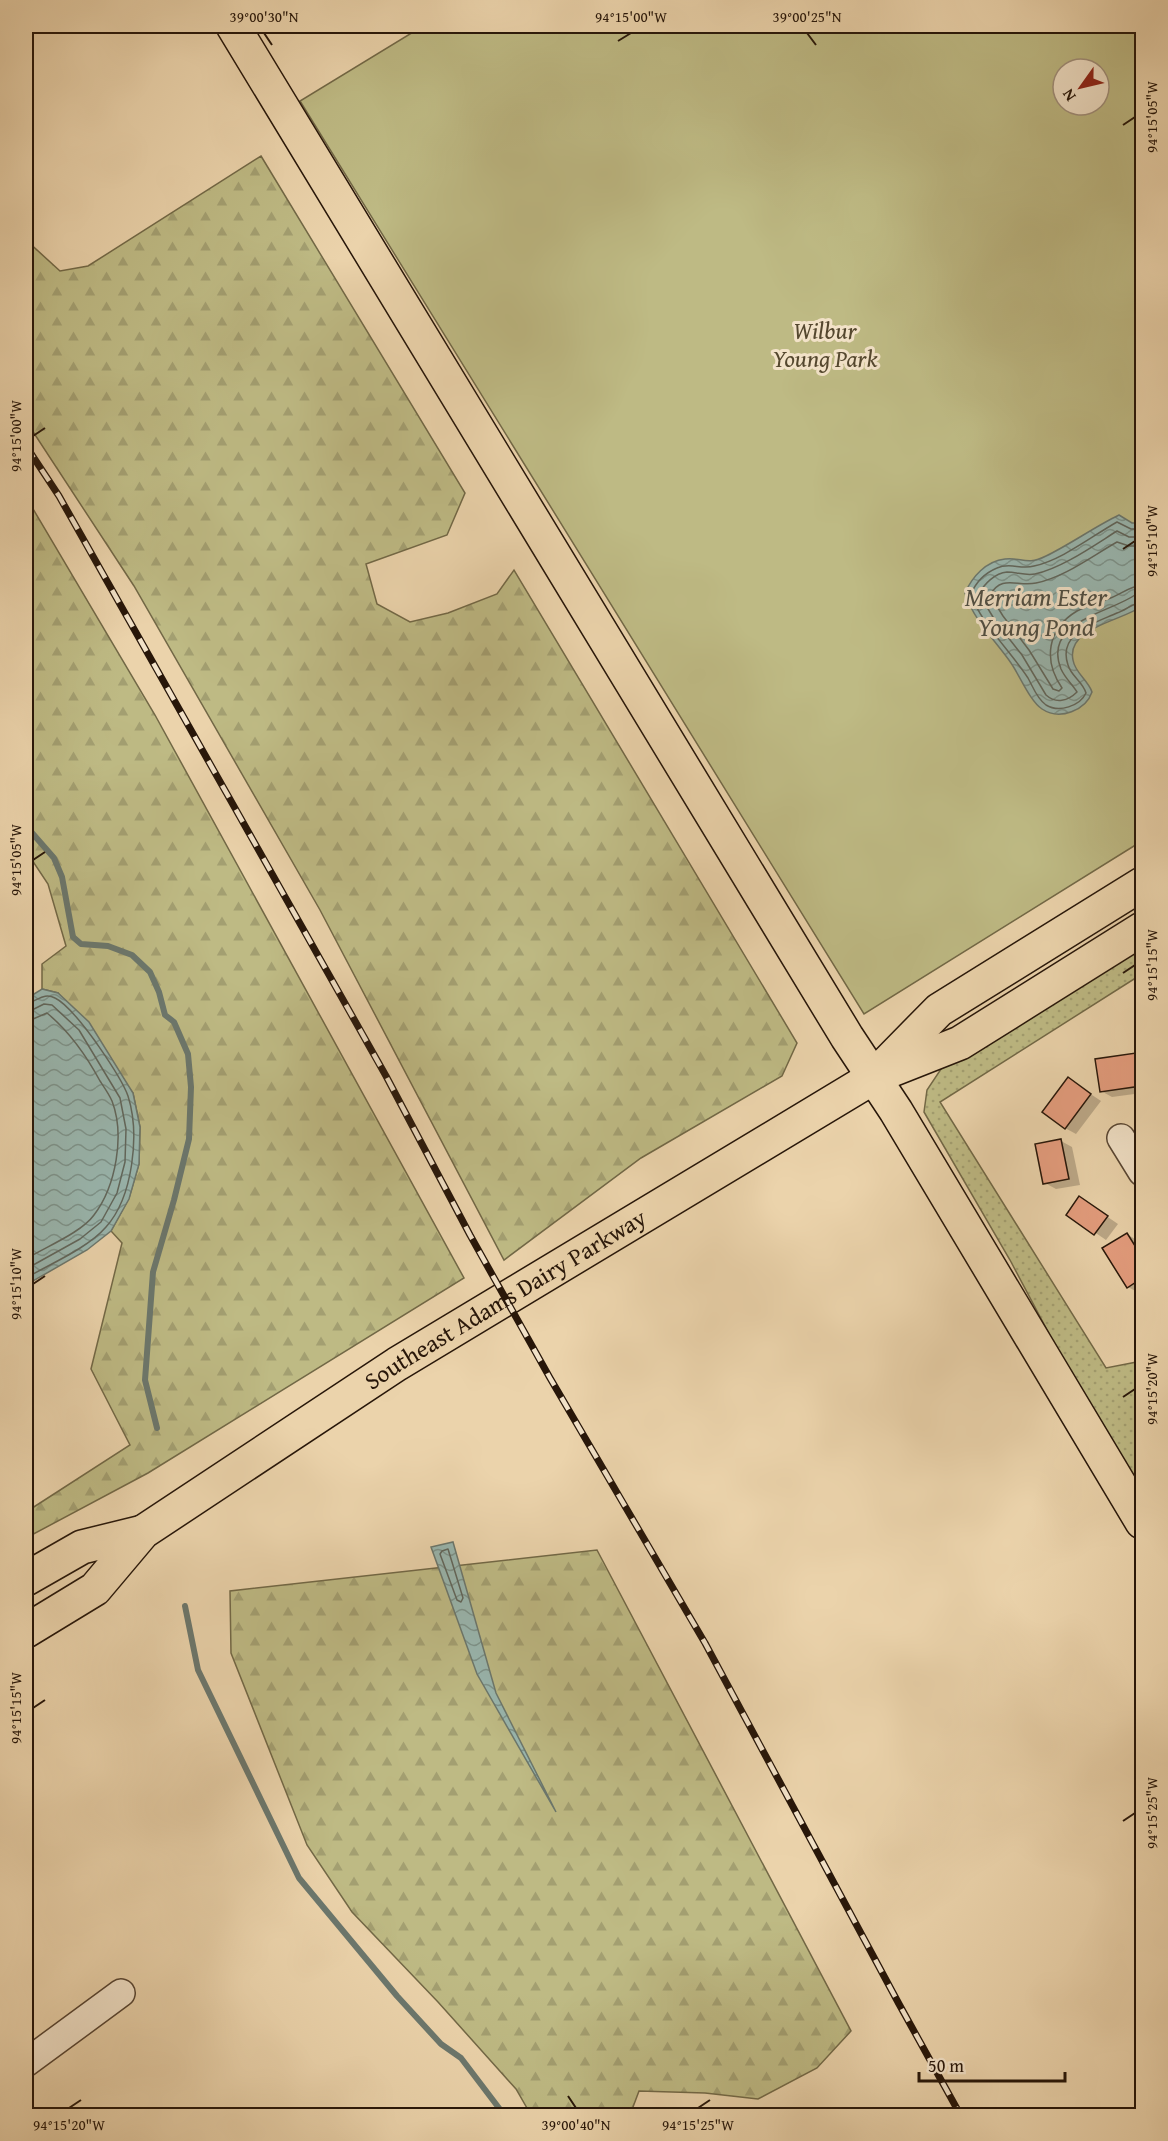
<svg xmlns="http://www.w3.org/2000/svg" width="1168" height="2141" font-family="'Gentium Book Plus',serif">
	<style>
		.grass { fill: url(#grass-dots); stroke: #726846; stroke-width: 1.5 }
		.forest { fill: url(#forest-firs); stroke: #726846; stroke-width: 1.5 }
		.green { fill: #beba84; stroke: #726846; stroke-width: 1.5; fill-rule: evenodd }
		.water { fill: url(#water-waves); stroke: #6b776d; stroke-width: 1.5 }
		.shadow { fill: #0003 }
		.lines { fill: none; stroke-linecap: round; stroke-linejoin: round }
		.shore { stroke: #60665c; stroke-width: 1.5 }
		.stream { stroke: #6b776d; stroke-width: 6 }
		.building { fill: #e59d7e; stroke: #271609; stroke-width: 1.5 }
		.minor-casing { stroke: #584532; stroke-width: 30 }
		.major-casing { stroke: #271609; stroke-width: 36 }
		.minor { stroke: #f2e2c8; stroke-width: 27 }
		.major { stroke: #ebd3ab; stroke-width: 33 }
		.rail-casing { stroke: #271609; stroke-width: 7 }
		.rail { stroke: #f2e2c8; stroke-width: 4.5; stroke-dasharray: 14; stroke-linecap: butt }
		.ticks { fill: none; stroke: #271609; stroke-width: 2 }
		.labels { text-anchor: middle; stroke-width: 6; stroke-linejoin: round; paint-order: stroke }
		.park-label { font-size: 24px; font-style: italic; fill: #54472e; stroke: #f2e2c8 }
		.street-label { font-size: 24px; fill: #271609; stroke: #f2e2c8 }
		.water-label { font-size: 26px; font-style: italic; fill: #4f4e43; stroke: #f2e2c8 }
		.neatline { fill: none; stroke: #271609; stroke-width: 2 }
		.ticks-label { font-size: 15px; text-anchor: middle; fill: #271609 }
	</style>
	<defs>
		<pattern id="grass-dots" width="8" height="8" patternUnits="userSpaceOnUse" patternTransform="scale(1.5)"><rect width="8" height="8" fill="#beba84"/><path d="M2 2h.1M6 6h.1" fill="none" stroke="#a39f71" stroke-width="1.8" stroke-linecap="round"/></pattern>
		<pattern id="forest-firs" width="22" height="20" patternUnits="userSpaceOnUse" patternTransform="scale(1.5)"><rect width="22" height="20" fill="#beba84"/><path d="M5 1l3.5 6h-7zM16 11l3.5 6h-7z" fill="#a39f71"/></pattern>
		<pattern id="water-waves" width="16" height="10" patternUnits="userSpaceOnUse" patternTransform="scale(1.5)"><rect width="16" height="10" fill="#99b7b0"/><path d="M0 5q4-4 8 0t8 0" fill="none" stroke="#7d948d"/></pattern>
	</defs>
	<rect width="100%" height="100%" fill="#ebd3ab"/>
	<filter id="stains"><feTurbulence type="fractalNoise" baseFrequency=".00333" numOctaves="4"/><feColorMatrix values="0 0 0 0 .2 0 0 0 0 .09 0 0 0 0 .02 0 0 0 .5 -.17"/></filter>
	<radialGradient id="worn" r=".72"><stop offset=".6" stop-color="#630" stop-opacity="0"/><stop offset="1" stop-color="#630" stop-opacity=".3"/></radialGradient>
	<path class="grass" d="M1142,940V974L940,1102L1106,1368L1142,1361V1497L1082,1396L1010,1260L924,1112L927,1090L943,1066Z"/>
	<path class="forest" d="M261,156L465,493L447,535L366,564L377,604L410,622L448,613L497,594L514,570L797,1043L782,1076L641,1158L504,1260L320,910L134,586L26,421V240L60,271L88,266Z
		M26,497L155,715L464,1278L148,1473L26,1538V1512L130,1445L91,1369L122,1243L111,1231L129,1198L139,1164L140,1127L133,1093L58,993L42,989V964L66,946L48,884L26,851Z
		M597,1550L851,2031L817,2068L758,2099L705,2093L639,2091L630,2115H531L516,2089L438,2002L352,1912L307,1845L231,1653L230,1591Z"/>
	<path class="green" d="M423,26H1142V841L864,1014L300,101ZM1063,69H1099V105H1063Z"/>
	<path class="water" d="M1119,515L1132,523H1142V606C1123,621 1066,627 1073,660C1075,673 1088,680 1092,692C1086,710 1060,721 1042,709C1030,701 1020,676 1011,663C995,640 974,621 965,593C972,577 986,561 1005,559C1022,557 1026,566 1046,556C1071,544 1094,527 1119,515Z
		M42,989L58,993L89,1022L133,1093L140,1127L139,1164L129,1199L111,1231L87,1250L26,1285V999Z
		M453,1542L496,1693L556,1812L477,1674L431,1547Z"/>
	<path class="shadow" d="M1136,1054L1142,1058V1093L1112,1097L1101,1091Z
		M1068,1079L1101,1101L1076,1134L1065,1128Z
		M1061,1141L1072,1147L1080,1185L1056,1189L1045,1183Z
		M1080,1198L1118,1224L1106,1240L1068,1214Z
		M1127,1234L1138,1241L1142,1248V1291L1139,1293L1128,1287Z"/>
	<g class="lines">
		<path class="shore" d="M1142,529H1131L1117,522C1092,536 1062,560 1034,566C1021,570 1010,562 997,568C985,573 976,582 971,594C979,621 1012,653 1028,678C1033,687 1037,699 1046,705C1059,713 1080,706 1086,693C1083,682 1071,676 1068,665C1057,633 1095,623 1117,613C1125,610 1134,603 1142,602
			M1142,537H1129L1117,531C1093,546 1062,568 1035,574C1025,576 1017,572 1007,572C995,573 984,584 979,594L996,622L1022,655L1046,695C1056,704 1068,701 1077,692C1072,684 1065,678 1061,669C1042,622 1109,613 1135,595L1142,594
			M1142,546H1129L1117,542C1092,556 1065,577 1036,583C1017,587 1002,574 990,595L1003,616L1029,650L1053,689L1059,691L1062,688C1043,660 1047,629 1077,611C1087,606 1098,603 1108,599C1120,595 1130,586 1142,585
			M26,1003C37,1002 43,992 55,998C68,1004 87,1030 95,1041C106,1057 122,1079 128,1096C140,1134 133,1197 106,1227C88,1248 50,1264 26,1278
			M26,1011L32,1010L44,1004L52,1005L79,1030L120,1098L126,1129L125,1162L117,1193L101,1222L80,1239L26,1269
			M26,1020L33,1019L47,1013C70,1032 86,1055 100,1081C104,1087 109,1094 112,1101C125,1135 116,1186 94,1215C81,1233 45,1247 26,1259
			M448,1549L463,1598L461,1602L457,1600L440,1554L442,1551Z"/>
		<path class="stream" d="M26,826L54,858L62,877L73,937L81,944L108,946L132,955L150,972L159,992L165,1015L174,1022L188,1054L191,1087L189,1139L174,1200L153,1272L145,1380L157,1428
			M185,1606L198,1670L299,1878L397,1996L441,2044L461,2058L505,2116"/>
	</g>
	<path class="building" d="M1136,1053L1141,1086L1100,1092L1095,1059Z
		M1068,1077L1091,1094L1065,1129L1042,1112Z
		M1061,1139L1069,1179L1043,1184L1035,1144Z
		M1079,1196L1108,1216L1094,1235L1066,1215Z
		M1127,1233L1142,1257V1278L1127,1288L1102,1248Z"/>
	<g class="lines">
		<g class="minor-casing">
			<path id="minor" d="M1121,1138L1142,1172
				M26,2063L121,1993"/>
		</g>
		<g class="major-casing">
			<g id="major">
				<path d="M233,26L847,1037L896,1111L1142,1522"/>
				<path d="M881,1069L939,1010L1142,884"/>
				<path d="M26,1579L82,1547L143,1532"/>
				<path id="s1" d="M26,1631L95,1589L143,1532L397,1364L874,1077L960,1043L1142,929"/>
			</g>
		</g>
		<use href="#minor" class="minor"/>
		<use href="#major" class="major"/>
		<g class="rail-casing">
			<path id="rail" d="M26,446L59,496L386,1076L470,1235L550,1378L705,1643L899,2004L961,2116"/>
		</g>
		<use href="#rail" class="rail"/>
	</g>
	<path class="ticks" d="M264,33L272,45M807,33L816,45M618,41L631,33M1123,125L1135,117M33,436L45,428M1123,549L1135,541M33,860L45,852M1123,973L1135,965M33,1284L45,1276M1123,1397L1135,1389M33,1708L45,1700M1123,1821L1135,1813M568,2096L576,2108M69,2108L81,2100M698,2108L710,2100"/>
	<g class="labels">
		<g class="park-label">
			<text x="825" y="339">Wilbur<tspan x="825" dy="28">Young Park</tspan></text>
		</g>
		<g class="street-label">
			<text dy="8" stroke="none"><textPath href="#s1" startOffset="586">Southeast Adams Dairy Parkway</textPath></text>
		</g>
		<g class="water-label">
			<text x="1036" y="606">Merriam Ester<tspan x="1036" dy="30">Young Pond</tspan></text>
		</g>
	</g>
	<rect width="1168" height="2141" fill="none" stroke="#ebd3ab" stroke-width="66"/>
	<g transform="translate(1081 87) rotate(236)"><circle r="28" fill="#f2e2c8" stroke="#a1907c" stroke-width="1.5"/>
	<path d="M0-4.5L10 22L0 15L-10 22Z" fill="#8f2418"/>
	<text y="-9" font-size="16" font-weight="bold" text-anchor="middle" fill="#271609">N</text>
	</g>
	<path d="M919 2072v9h146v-9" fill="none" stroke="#271609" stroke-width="3"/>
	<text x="928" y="2072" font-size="18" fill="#271609" stroke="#f2e2c8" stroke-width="4.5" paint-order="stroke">50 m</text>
	<rect x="33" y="33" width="1102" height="2075" class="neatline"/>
	<g class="ticks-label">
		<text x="264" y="22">39°00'30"N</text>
		<text x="631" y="22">94°15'00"W</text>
		<text x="807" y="22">39°00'25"N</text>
		<text transform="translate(1152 117) rotate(-90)" y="5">94°15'05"W</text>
		<text transform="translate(16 436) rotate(-90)" y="5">94°15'00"W</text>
		<text transform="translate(1152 541) rotate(-90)" y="5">94°15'10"W</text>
		<text transform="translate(16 860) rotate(-90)" y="5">94°15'05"W</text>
		<text transform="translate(1152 965) rotate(-90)" y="5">94°15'15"W</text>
		<text transform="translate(16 1284) rotate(-90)" y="5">94°15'10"W</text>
		<text transform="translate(1152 1389) rotate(-90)" y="5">94°15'20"W</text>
		<text transform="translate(16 1708) rotate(-90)" y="5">94°15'15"W</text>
		<text transform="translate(1152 1813) rotate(-90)" y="5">94°15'25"W</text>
		<text x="69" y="2130">94°15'20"W</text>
		<text x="576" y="2130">39°00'40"N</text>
		<text x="698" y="2130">94°15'25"W</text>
	</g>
	<rect width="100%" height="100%" filter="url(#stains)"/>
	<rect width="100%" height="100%" fill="url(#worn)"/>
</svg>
